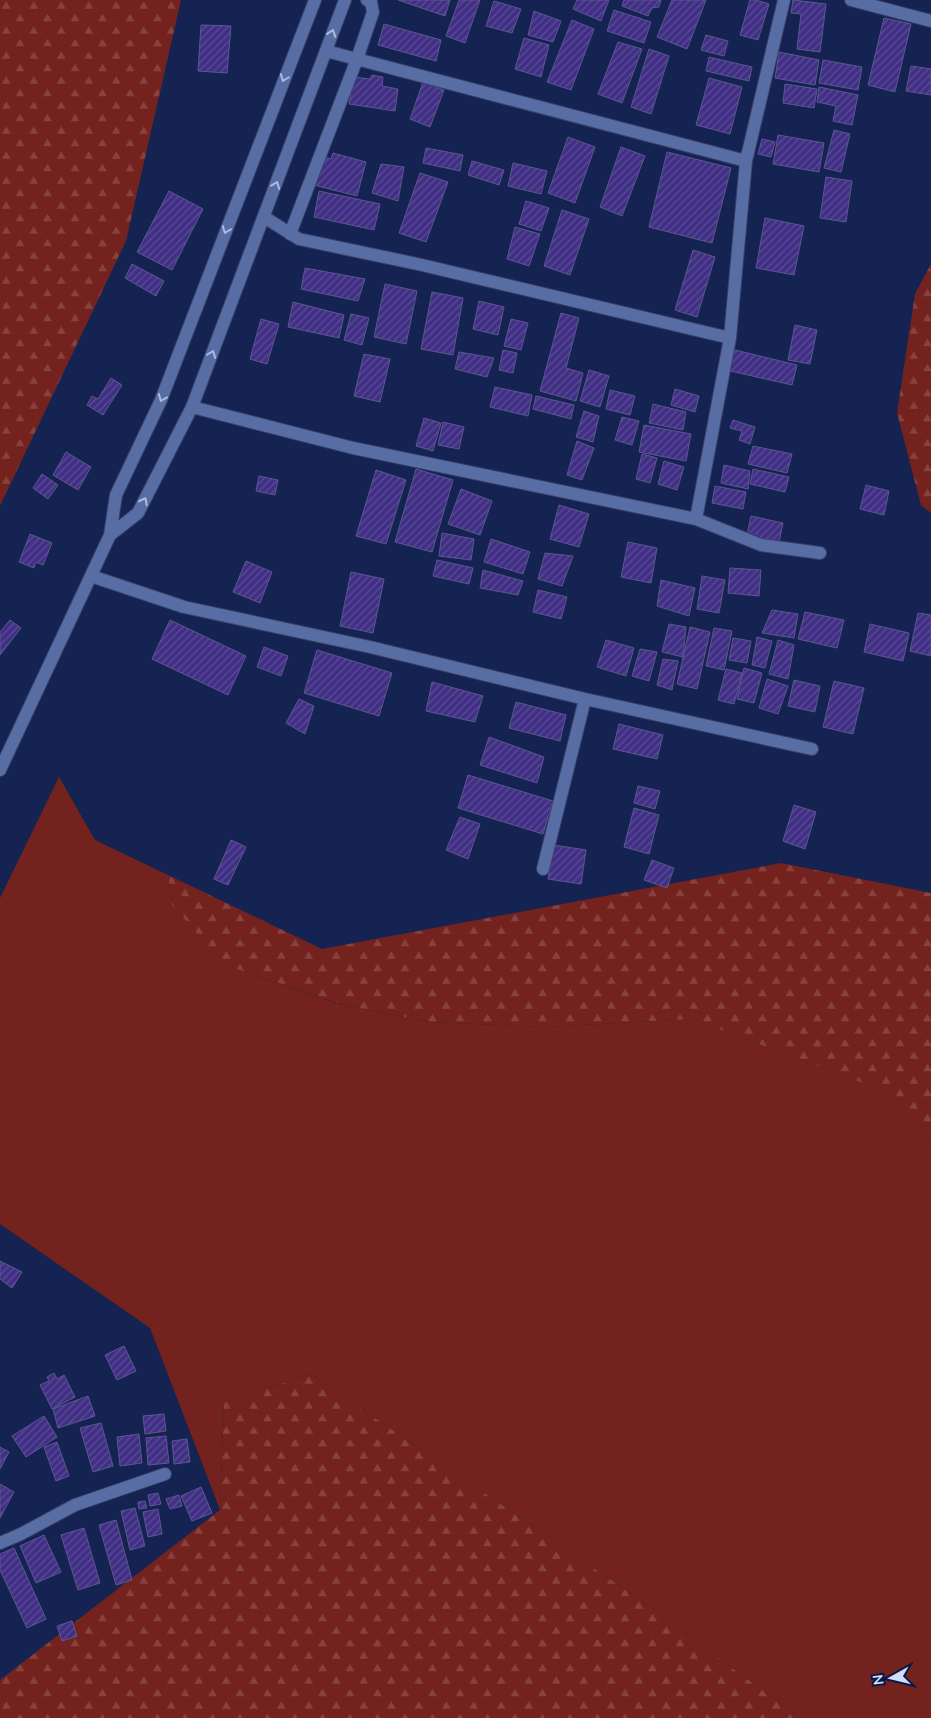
<svg xmlns="http://www.w3.org/2000/svg" width="931" height="1718" font-family="'Nunito Sans',sans-serif">
	<style>
		.grass { fill: #74221d }
		.forest { fill: url(#forest-firs) }
		.building { fill: url(#building-hatch); stroke: #5c578e }
		.lines { fill: none; stroke-linecap: round; stroke-linejoin: round }
		.minor-casing { stroke: #383f69; stroke-width: 14 }
		.minor { stroke: #586da3; stroke-width: 12 }
		.oneway { stroke: #acbbe1 }
	</style>
	<defs>
		<pattern id="forest-firs" width="22" height="20" patternUnits="userSpaceOnUse" patternTransform="scale(1.25)"><rect width="22" height="20" fill="#74221d"/><path d="M5 1l3.5 6h-7zM16 11l3.5 6h-7z" fill="#87423f"/></pattern>
		<pattern id="building-hatch" width="6" height="6" patternUnits="userSpaceOnUse" patternTransform="scale(1.25)"><rect width="6" height="6" fill="#402f84"/><path d="M-1 1l2-2M0 6l6-6M5 7l2-2" fill="none" stroke="#5b4d96"/></pattern>
	</defs>
	<rect width="100%" height="100%" fill="#142352"/>
	<path class="grass" d="M59,777L95,840L168,875L172,905L226,965L342,1005L431,1022L544,1027L692,1019L868,1085L931,1141V1718H800L639,1599L311,1374L224,1402L220,1510L150,1328L0,1224V898Z"/>
	<path class="forest" d="M0,0H181L126,241L0,506Z
		M931,264V513L921,505L897,413L915,294Z
		M781,863L931,893V1141L868,1085L692,1019L544,1027L431,1022L343,1005L225,965L172,905L168,875L322,949Z
		M311,1374L639,1599L800,1718H0V1680L220,1510L224,1402Z"/>
	<path class="building" d="M398,0H450L445,16Z
		M459,0H480L465,43L446,36Z
		M577,0H609L601,21L573,9Z
		M624,0H661L659,7L652,8L648,16L622,6Z
		M672,0H706L687,49L657,37Z
		M750,0H756L769,4L758,40L740,35Z
		M793,0L826,4L820,52L797,49L801,14L791,13Z
		M494,1L521,9L512,33L486,26Z
		M614,10L651,22L644,43L607,31Z
		M534,11L561,21L553,42L528,35Z
		M884,18L911,24L895,92L868,85Z
		M572,20L594,29L571,90L547,82Z
		M384,24L441,40L436,61L378,45Z
		M201,25L231,26L227,73L198,71Z
		M706,35L728,41L724,56L701,50Z
		M524,38L549,45L541,77L515,69Z
		M618,42L642,49L622,103L598,94Z
		M649,49L669,56L651,114L631,107Z
		M779,52L819,60L815,85L775,78Z
		M709,57L752,67L749,81L706,71Z
		M823,60L862,67L858,90L819,83Z
		M911,66L931,69V95L906,91Z
		M372,75L383,77L382,86L398,89L395,111L349,104L354,77L370,79Z
		M709,78L742,87L730,134L696,125Z
		M423,82L444,90L430,127L410,119Z
		M785,84L817,89L814,108L783,103Z
		M819,87L858,95L852,125L833,121L836,106L817,102Z
		M834,130L850,134L841,172L824,168Z
		M778,135L824,143L819,172L773,164Z
		M568,137L595,147L575,203L548,193Z
		M762,139L775,142L771,157L758,154Z
		M621,147L645,156L622,216L600,207Z
		M426,148L463,155L460,171L423,163Z
		M667,152L731,168L712,243L649,227Z
		M333,153L366,162L357,196L314,185L321,156L331,159Z
		M472,161L504,170L499,185L468,175Z
		M513,163L547,171L541,194L508,186Z
		M381,164L404,167L398,201L372,193Z
		M420,173L448,182L426,242L399,233Z
		M826,177L852,181L846,222L820,218Z
		M169,191L203,209L172,270L137,252Z
		M319,191L380,204L374,230L314,217Z
		M526,201L549,208L541,231L519,224Z
		M562,210L589,219L570,275L544,266Z
		M765,218L804,226L794,275L756,268Z
		M515,227L540,234L529,266L507,259Z
		M693,250L715,257L697,317L675,310Z
		M132,264L164,281L156,296L125,278Z
		M305,268L365,279L358,301L301,289Z
		M385,284L417,291L406,344L374,337Z
		M432,292L463,298L453,355L421,349Z
		M479,301L504,307L498,335L473,329Z
		M293,302L344,315L339,338L288,327Z
		M561,313L579,318L566,368L583,373L576,401L540,391Z
		M351,314L369,318L362,345L344,340Z
		M261,319L279,324L267,364L250,359Z
		M511,319L528,323L521,350L504,346Z
		M795,325L817,330L810,364L788,360Z
		M731,349L797,365L792,385L726,370Z
		M503,350L517,353L513,373L499,370Z
		M459,352L494,358L487,377L455,369Z
		M364,354L390,359L380,402L354,396Z
		M589,370L609,376L600,407L580,401Z
		M111,378L122,385L103,415L87,405L92,396L98,399Z
		M495,387L532,395L528,416L490,407Z
		M675,389L699,396L695,412L671,405Z
		M610,390L635,396L630,415L606,409Z
		M536,396L574,405L571,419L533,409Z
		M653,404L686,412L683,430L649,423Z
		M584,411L599,416L593,442L576,437Z
		M622,417L639,421L632,445L615,440Z
		M424,418L441,423L433,451L416,446Z
		M733,420L755,427L750,444L739,440L742,431L730,428Z
		M443,422L464,427L459,449L438,445Z
		M644,425L691,434L686,461L639,452Z
		M577,441L594,448L582,480L567,475Z
		M753,446L792,454L787,473L748,464Z
		M66,452L91,467L78,490L53,475Z
		M642,454L657,458L650,483L636,479Z
		M664,461L684,467L677,490L658,484Z
		M724,465L750,471L748,489L721,483Z
		M416,469L453,480L432,552L395,542Z
		M753,469L789,477L785,492L750,484Z
		M376,470L406,480L386,544L356,536Z
		M42,474L58,485L48,499L33,488Z
		M259,476L278,480L275,495L256,491Z
		M866,485L889,491L884,515L860,509Z
		M715,486L746,492L743,509L712,503Z
		M461,489L492,501L480,535L448,524Z
		M559,505L589,514L579,547L550,539Z
		M751,516L783,523L779,542L747,535Z
		M442,533L474,539L471,560L439,556Z
		M30,534L52,543L43,565L36,562L34,568L19,562Z
		M491,539L530,552L523,574L484,562Z
		M628,542L657,548L651,583L621,577Z
		M545,553L573,556L562,586L538,579Z
		M437,560L473,568L469,584L433,576Z
		M246,561L272,572L260,603L233,592Z
		M730,568L761,570L759,596L728,593Z
		M483,570L523,581L518,595L480,588Z
		M351,572L384,579L373,633L340,626Z
		M702,576L725,580L719,613L697,609Z
		M661,580L695,588L689,616L657,606Z
		M538,590L567,597L561,619L533,612Z
		M772,610L798,614L794,638L762,633Z
		M805,612L844,620L837,648L798,639Z
		M918,613L931,615V656L910,651Z
		M10,620L21,628L0,655V632Z
		M170,620L246,656L228,695L152,659Z
		M669,624L686,627L683,657L662,652Z
		M870,624L909,633L903,661L864,652Z
		M690,627L710,632L697,689L677,684Z
		M714,628L732,631L724,670L706,666Z
		M757,637L772,641L765,668L752,665Z
		M733,638L751,641L747,663L729,660Z
		M606,640L634,648L626,676L597,667Z
		M778,640L794,645L788,679L769,674Z
		M264,647L288,656L281,676L257,667Z
		M640,649L657,652L649,681L632,676Z
		M317,650L392,673L379,716L304,693Z
		M663,659L678,661L672,690L657,685Z
		M744,668L762,673L754,703L737,699Z
		M726,669L742,673L734,704L718,700Z
		M767,679L788,686L778,714L759,708Z
		M794,680L820,686L815,712L788,706Z
		M834,681L864,688L853,734L823,727Z
		M432,682L483,696L475,722L426,711Z
		M299,699L314,706L305,734L286,723Z
		M516,702L566,715L560,741L509,728Z
		M619,724L663,735L657,759L613,749Z
		M489,737L544,757L537,783L480,765Z
		M468,775L553,801L543,834L458,808Z
		M638,786L660,791L655,809L634,803Z
		M794,805L816,812L805,849L783,841Z
		M634,808L659,815L649,854L624,847Z
		M460,817L480,824L468,859L446,850Z
		M231,840L246,847L228,885L214,879Z
		M554,845L586,850L581,884L548,879Z
		M652,860L674,868L667,888L644,880Z
		M0,1261L22,1272L12,1288L0,1279Z
		M124,1346L136,1371L117,1380L105,1355Z
		M54,1373L57,1379L64,1375L75,1397L52,1409L40,1385L49,1381L47,1377Z
		M88,1396L95,1416L58,1428L53,1409Z
		M164,1414L166,1431L145,1434L143,1416Z
		M44,1416L57,1437L26,1457L12,1436Z
		M101,1423L113,1466L93,1472L80,1428Z
		M139,1434L142,1463L120,1466L117,1437Z
		M166,1436L169,1463L148,1465L146,1438Z
		M187,1439L190,1462L174,1464L172,1441Z
		M57,1442L69,1476L56,1481L44,1447Z
		M0,1447L9,1452L0,1469Z
		M0,1484L14,1492L0,1518Z
		M201,1487L212,1513L192,1521L181,1496Z
		M158,1493L161,1504L150,1506L148,1495Z
		M179,1495L182,1506L170,1509L166,1499Z
		M145,1501L147,1508L139,1509L138,1502Z
		M135,1508L145,1546L130,1550L121,1511Z
		M158,1509L162,1534L148,1537L143,1512Z
		M116,1520L132,1580L116,1585L99,1525Z
		M84,1528L100,1583L78,1590L61,1535Z
		M44,1535L61,1572L36,1583L20,1546Z
		M14,1548L46,1619L27,1628L0,1570V1554Z
		M72,1621L77,1636L62,1641L57,1626Z"/>
	<g class="lines">
		<g class="minor-casing">
			<path id="minor" d="M851,0L931,21
				M326,51L746,161
				M264,217L299,239L422,265L730,338
				M290,234L357,59L373,12L371,2L367,0
				M192,407L353,448L696,519L761,545L820,553
				M696,519L730,338L746,161L784,0
				M110,535L138,513L192,407L345,0
				M91,576L184,607L370,647L585,699L812,749
				M0,770L110,535L116,495L161,400L315,0
				M543,869L585,699
				M0,1543L21,1534L75,1505L165,1474"/>
		</g>
		<use href="#minor" class="minor"/>
	</g>
	<defs><path id="oneway-chevron" d="M-2-3.5L2.5 0L-2 3.5" fill="none" stroke-width="1.6" stroke-linecap="round" stroke-linejoin="round" transform="scale(1.25)"/></defs>
	<g class="oneway">
		<use href="#oneway-chevron" transform="translate(332 33) rotate(-70)"/>
		<use href="#oneway-chevron" transform="translate(284 78) rotate(111)"/>
		<use href="#oneway-chevron" transform="translate(276 185) rotate(-69)"/>
		<use href="#oneway-chevron" transform="translate(226 230) rotate(111)"/>
		<use href="#oneway-chevron" transform="translate(212 354) rotate(-69)"/>
		<use href="#oneway-chevron" transform="translate(162 398) rotate(112)"/>
		<use href="#oneway-chevron" transform="translate(144 501) rotate(-63)"/>
	</g>
	<g transform="translate(891 1678) rotate(262)" stroke="#0b1846" stroke-width="4" paint-order="stroke">
	<path d="M0-4L9 19L0 12L-9 19Z" fill="#d0ddfc"/>
	<text y="-8" font-size="14" font-weight="bold" text-anchor="middle" fill="#d0ddfc">N</text>
	</g>
</svg>
